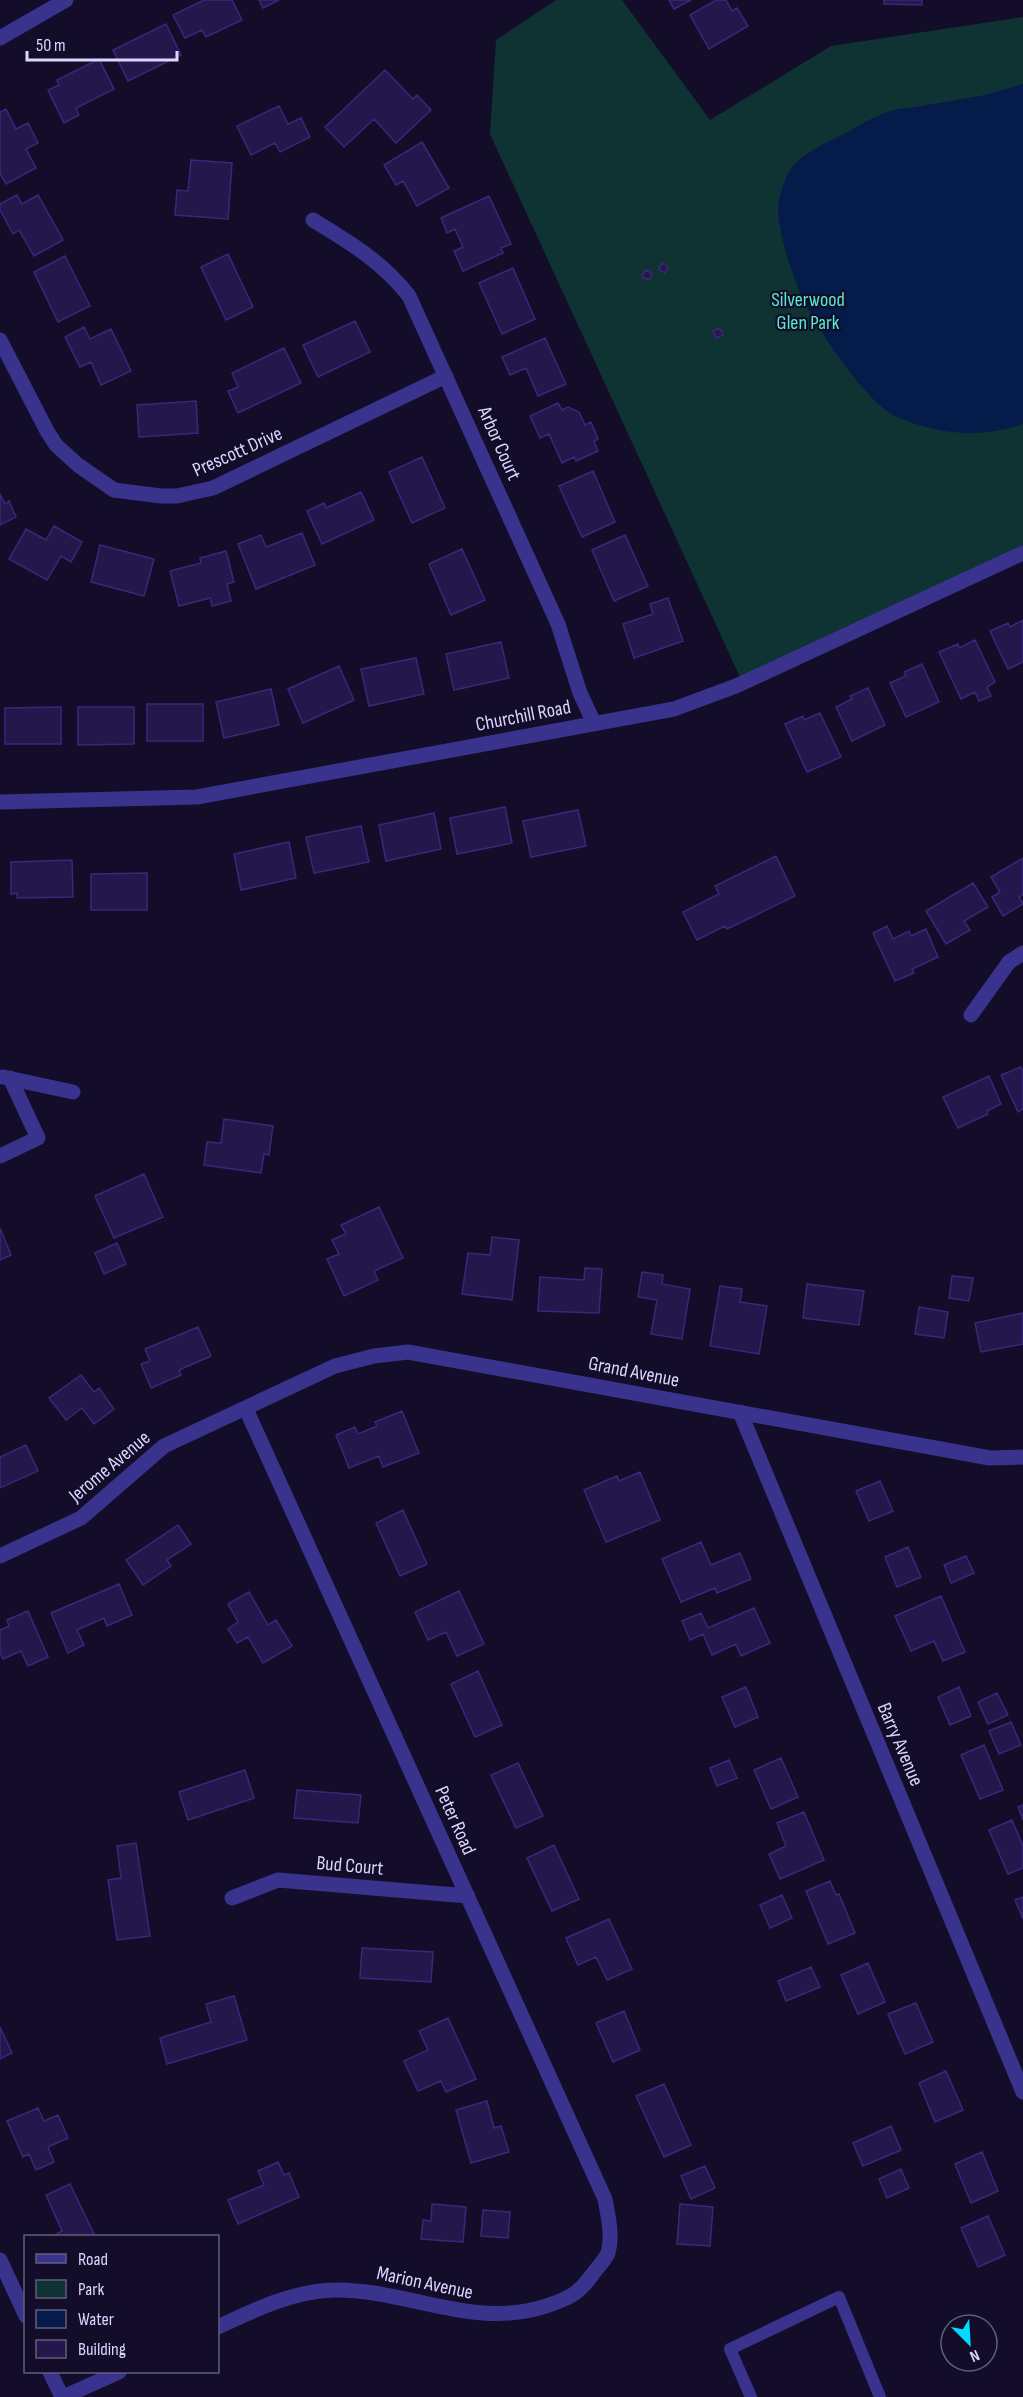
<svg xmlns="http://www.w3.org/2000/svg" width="1023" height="2397" font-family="'Sofia Sans Condensed',sans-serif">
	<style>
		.green { fill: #0f3333 }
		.water { fill: #051b4a }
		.building { fill: #24174c; stroke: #3b277a; stroke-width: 1.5 }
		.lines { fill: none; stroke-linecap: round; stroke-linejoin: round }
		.service { stroke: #3a338d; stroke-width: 12 }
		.minor { stroke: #3a338d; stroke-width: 15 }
		.labels { text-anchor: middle; stroke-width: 4.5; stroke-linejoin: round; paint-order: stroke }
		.park-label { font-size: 20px; fill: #54eccc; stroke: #130d29 }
		.street-label { font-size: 20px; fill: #dbd5ff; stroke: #130d29 }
	</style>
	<rect width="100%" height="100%" fill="#130d29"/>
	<path class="green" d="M556,0H622L710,120L831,46L1023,17V545L740,677L490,134L496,40Z"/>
	<path class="water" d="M1023,84V424C1015,426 1009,429 1001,430C966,437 927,431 895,416C865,401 815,326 801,295C790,269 781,240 778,212C777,202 784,182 788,173C799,153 829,142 848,132C865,122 889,107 910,108L985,95Z"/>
	<path class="building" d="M204,0H232L242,20L206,37L202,30L185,38L173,15Z
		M259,0H279L263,8Z
		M669,0H691L674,9Z
		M716,0H726L732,11L737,8L748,26L709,49L690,15Z
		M884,0H922V5L884,4Z
		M166,24L181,55L128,81L113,50Z
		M99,59L114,89L76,108L79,115L64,123L48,90L59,85L57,80Z
		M385,70L413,99L417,95L431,110L396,143L374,119L344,147L325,127Z
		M279,106L288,124L301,118L310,137L280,152L275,143L251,155L237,126Z
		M6,109L16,129L28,123L38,143L26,149L36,168L6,184L0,174V112Z
		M422,142L449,188L417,206L403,181L396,185L384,165Z
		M191,160L232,163L228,219L175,215L177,190L188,191Z
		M17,195L22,204L38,195L63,240L34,256L19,230L13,234L0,210V204Z
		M489,196L511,244L501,248L503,253L463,271L454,251L463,247L455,229L447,233L441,218Z
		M228,254L253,307L226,320L201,267Z
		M65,256L90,306L58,322L34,272Z
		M662,263L668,267L665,273L659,270Z
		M513,268L535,319L502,334L479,283Z
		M645,270L652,273L649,280L642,277Z
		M355,321L370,352L318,377L303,345Z
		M84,327L90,339L111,329L131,371L101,385L91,362L80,367L65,337Z
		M720,328L723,335L716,338L713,331Z
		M545,338L566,384L538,396L526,368L510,375L502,357Z
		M284,348L301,383L238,413L228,391L238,387L232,373Z
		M196,401L198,433L139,437L137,405Z
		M558,403L562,410L568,407L579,412L585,425L591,422L598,439L594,441L598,451L576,461L574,457L562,463L549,434L540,438L530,416Z
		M422,457L445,508L412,523L389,472Z
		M593,471L615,522L582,537L559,486Z
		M361,492L374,520L322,544L307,511L324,503L326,508Z
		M0,494L5,504L9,501L16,517L0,525Z
		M54,526L82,542L71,562L61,556L47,580L9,559L26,529L46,540Z
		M302,533L315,565L256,589L238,544L261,535L266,547Z
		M625,535L648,586L614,601L592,550Z
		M100,545L154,559L144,596L91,582Z
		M462,549L485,600L451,615L429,564Z
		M226,551L234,582L227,584L231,601L212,606L210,598L179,606L170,571L201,563L200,558Z
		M668,598L683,641L634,658L623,624L653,614L650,604Z
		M1023,620V662L1008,669L990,631L1008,623L1010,627Z
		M975,640L995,682L987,687L991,696L979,701L975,692L961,699L939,652L958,644L959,648Z
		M501,642L509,678L454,690L446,654Z
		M416,658L424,694L369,706L361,669Z
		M922,664L939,702L906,717L890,683L906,676L904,672Z
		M339,666L354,700L303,723L288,689Z
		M868,688L885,725L852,741L836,707L852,699L850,696Z
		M271,689L279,725L224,738L216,702Z
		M147,704H203V741H147Z
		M61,707V744H5V708Z
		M78,707H134V744L78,745Z
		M820,713L841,757L807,772L785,724L803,716L804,720Z
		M505,807L512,843L457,854L450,818Z
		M578,810L586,846L531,857L523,821Z
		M434,813L441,849L386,861L379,825Z
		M361,826L369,862L314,873L306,837Z
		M289,842L296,878L241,890L234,854Z
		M776,856L795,896L727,929L725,926L697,940L683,912L719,894L715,886Z
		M1023,858V895L1019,897L1023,904L1003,916L992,897L1000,892L991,877Z
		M72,860L73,897L17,898V893L11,894V862Z
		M147,873V910H91V874Z
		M973,883L988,907L964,921L970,930L946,944L926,911Z
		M887,926L893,939L909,931L911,936L926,929L938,957L912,969L914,973L895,981L873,933Z
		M1021,1067L1023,1071V1109L1018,1112L1001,1075Z
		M989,1076L1001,1104L987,1111L988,1114L958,1128L943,1097Z
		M224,1119L273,1126L269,1155L264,1154L261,1173L204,1165L207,1142L221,1143Z
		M144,1174L163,1217L114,1238L95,1196Z
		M379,1207L403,1258L374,1271L378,1280L344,1296L327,1259L339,1254L332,1240L346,1234L341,1225Z
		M0,1228L11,1255L0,1260Z
		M492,1237L519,1240L512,1300L462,1294L468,1253L490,1255Z
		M117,1243L126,1264L104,1274L95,1253Z
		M585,1268L602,1269L599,1313L538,1311L540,1277L584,1280Z
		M642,1272L663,1275L662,1284L690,1289L682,1339L651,1334L657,1300L638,1297Z
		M952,1276L973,1278L969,1301L949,1298Z
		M807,1284L864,1291L859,1325L803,1318Z
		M720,1286L742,1289L740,1302L767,1306L759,1354L710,1346Z
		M919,1307L948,1312L944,1338L915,1334Z
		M1023,1313V1344L981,1352L975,1323Z
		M198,1327L211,1356L179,1370L181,1375L151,1388L141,1364L150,1361L145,1349Z
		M81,1375L94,1392L99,1388L114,1409L94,1424L82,1408L66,1420L49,1398Z
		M402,1411L419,1453L383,1467L379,1456L349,1468L336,1435L355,1427L358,1434L377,1426L375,1422Z
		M26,1445L38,1471L0,1488V1457Z
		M640,1472L660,1520L606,1542L584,1490L617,1476L619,1481Z
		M880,1481L893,1511L869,1521L856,1491Z
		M403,1510L427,1564L400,1576L376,1523Z
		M178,1525L191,1544L167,1560L171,1566L143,1585L126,1560Z
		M701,1542L711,1565L740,1553L751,1579L717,1593L715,1588L681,1602L662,1559Z
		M908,1547L921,1577L897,1587L885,1557Z
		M966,1556L974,1573L951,1583L944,1565Z
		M119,1584L132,1615L107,1626L104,1618L77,1630L84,1645L68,1653L51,1613Z
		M459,1591L484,1644L457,1656L446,1632L428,1640L415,1612Z
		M249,1592L268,1625L276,1620L292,1646L263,1663L248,1637L237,1643L228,1629L238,1622L228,1604Z
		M941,1596L965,1652L943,1661L934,1641L911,1651L895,1616Z
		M754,1608L770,1643L741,1656L736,1644L712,1655L703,1634L690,1640L682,1621L701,1613L708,1628Z
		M28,1611L48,1657L28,1666L21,1651L3,1659L0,1652V1630L9,1626L7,1620Z
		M478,1671L502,1725L475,1737L451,1684Z
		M746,1687L758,1717L735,1727L722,1697Z
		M959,1687L971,1716L950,1725L938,1697Z
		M997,1693L1008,1715L988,1724L978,1702Z
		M1011,1722L1021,1745L999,1754L989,1731Z
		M984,1745L1003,1790L980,1799L961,1755Z
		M781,1758L798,1797L771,1809L754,1770Z
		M729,1760L737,1778L717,1786L710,1768Z
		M518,1763L543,1816L516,1828L491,1775Z
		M245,1770L254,1798L188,1820L179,1792Z
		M297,1790L361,1795L358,1823L294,1818Z
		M1023,1805V1820L1018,1807Z
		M804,1812L824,1860L780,1879L769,1854L786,1846L777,1823Z
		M1012,1820L1023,1846V1868L1008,1874L989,1830Z
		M136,1843L150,1936L117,1940L108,1880L121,1878L117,1846Z
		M554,1845L579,1899L552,1911L527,1858Z
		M830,1881L836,1895L839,1894L855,1933L828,1944L806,1891Z
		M782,1895L792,1918L770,1928L760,1905Z
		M1023,1897V1919L1015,1900Z
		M609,1919L632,1969L607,1980L596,1957L578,1965L566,1938Z
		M362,1948L433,1952L431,1982L360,1978Z
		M868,1963L885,2002L858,2014L841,1975Z
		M811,1967L820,1987L786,2001L778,1981Z
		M234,1996L247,2040L167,2064L160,2038L211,2022L206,2004Z
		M916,2003L933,2042L905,2054L888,2014Z
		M624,2011L640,2050L613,2062L596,2023Z
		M448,2018L476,2079L446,2092L441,2081L418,2091L404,2061L428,2050L419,2031Z
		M0,2027L12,2053L0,2059Z
		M946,2071L963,2110L935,2122L919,2083Z
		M664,2084L691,2145L664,2157L636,2096Z
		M487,2101L494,2128L501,2126L509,2152L471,2163L456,2110Z
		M38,2108L44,2121L58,2115L68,2138L48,2147L54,2162L36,2170L29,2154L23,2157L7,2121Z
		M891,2126L901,2150L863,2166L853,2143Z
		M982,2152L998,2191L971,2203L955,2164Z
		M278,2162L284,2175L289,2173L299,2197L238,2224L228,2200L264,2185L258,2171Z
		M705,2166L715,2188L691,2199L681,2176Z
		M901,2169L909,2188L887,2198L879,2179Z
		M70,2184L95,2236H56L55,2235L62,2231L46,2195Z
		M432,2204L466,2207L463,2242L421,2239L423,2220L431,2221Z
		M680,2204L713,2207L710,2246L677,2244Z
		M483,2210L510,2212L508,2238L481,2236Z
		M988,2216L1005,2255L978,2267L961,2228Z"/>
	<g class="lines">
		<path class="service" d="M751,2397L730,2349L839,2297L880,2397"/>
		<path class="minor" d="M0,38L66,0
			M313,220C349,242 383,262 409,296L558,624L580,693L594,723
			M0,340L47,431L56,445L78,465L114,490L161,496H177L213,488L446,376
			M0,802L197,797L674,709L736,686L1023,553
			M971,1015L1009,962L1023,953
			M3,1077L73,1092
			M0,1156L38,1138L10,1078
			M740,1412L1023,2092
			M0,1556L81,1518L164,1446L335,1366L374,1356L408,1352L990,1458L1023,1457
			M232,1898L278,1880L468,1896
			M0,2260L26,2316
			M218,2327C254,2310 293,2291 334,2290C408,2289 475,2331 549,2305C570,2298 579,2293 592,2275C597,2268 605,2260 608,2253C613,2235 608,2216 605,2199L246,1409
			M50,2372L62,2397
			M63,2397L119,2372"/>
	</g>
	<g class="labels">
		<g class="park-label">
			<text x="808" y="306">Silverwood<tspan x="808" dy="23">Glen Park</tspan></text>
		</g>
		<g class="street-label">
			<text transform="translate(500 443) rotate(66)" y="7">Arbor Court</text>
			<text transform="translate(237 451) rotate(-24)" y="7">Prescott Drive</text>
			<text transform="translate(523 715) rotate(-11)" y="7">Churchill Road</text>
			<text transform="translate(634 1371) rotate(11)" y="7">Grand Avenue</text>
			<text transform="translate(109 1466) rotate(-40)" y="7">Jerome Avenue</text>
			<text transform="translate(901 1744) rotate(67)" y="7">Barry Avenue</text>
			<text transform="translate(456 1820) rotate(66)" y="7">Peter Road</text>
			<text transform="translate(350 1865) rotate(5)" y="7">Bud Court</text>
			<text transform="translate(425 2282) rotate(12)" y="7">Marion Avenue</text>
		</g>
	</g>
	<rect x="24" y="2235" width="195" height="138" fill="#130d29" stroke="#635d7f" stroke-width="1.5"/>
	<rect x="36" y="2254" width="30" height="9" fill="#3a338d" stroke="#635d7f" stroke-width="1.5"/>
	<text x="78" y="2265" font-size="18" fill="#dbd5ff">Road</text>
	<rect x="36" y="2280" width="30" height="18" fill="#0f3333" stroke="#635d7f" stroke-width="1.5"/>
	<text x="78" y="2295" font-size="18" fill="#dbd5ff">Park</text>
	<rect x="36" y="2310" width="30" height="18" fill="#051b4a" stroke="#635d7f" stroke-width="1.5"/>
	<text x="78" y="2325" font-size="18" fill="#dbd5ff">Water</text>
	<rect x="36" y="2340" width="30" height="18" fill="#24174c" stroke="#635d7f" stroke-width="1.5"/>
	<text x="78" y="2355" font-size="18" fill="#dbd5ff">Building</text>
	<g transform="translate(969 2343) rotate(156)"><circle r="28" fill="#130d29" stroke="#635d7f" stroke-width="1.5"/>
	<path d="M0-4.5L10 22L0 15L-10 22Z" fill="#01dbff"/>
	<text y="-9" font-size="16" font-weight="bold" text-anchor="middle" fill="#dbd5ff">N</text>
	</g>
	<path d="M27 51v9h150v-9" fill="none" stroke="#dbd5ff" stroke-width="3"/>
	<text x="36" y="51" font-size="18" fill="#dbd5ff" stroke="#130d29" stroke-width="4.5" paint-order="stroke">50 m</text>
</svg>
